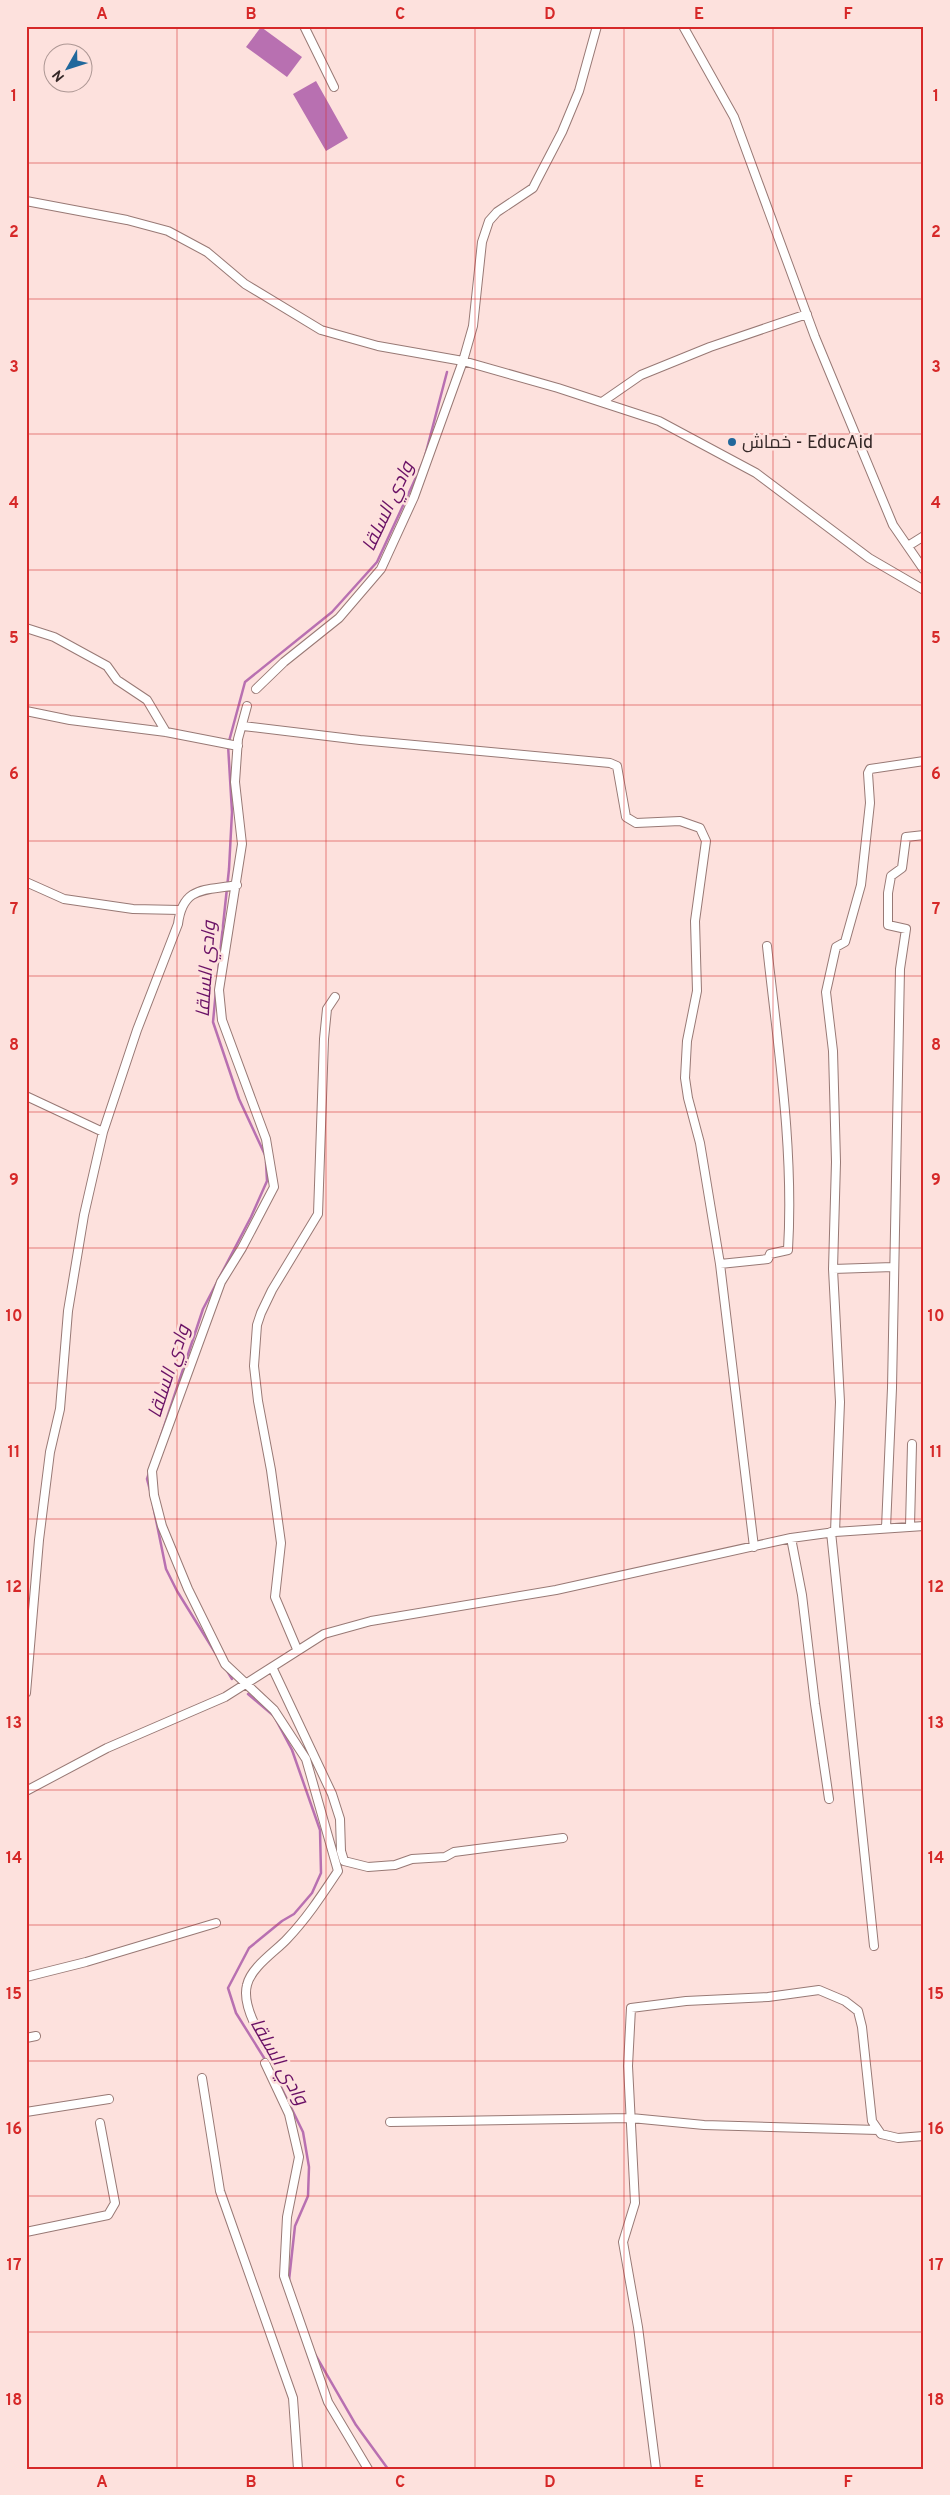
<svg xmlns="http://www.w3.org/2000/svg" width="950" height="2495" font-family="Overpass,Cairo,sans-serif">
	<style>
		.water { fill: #b870b1 }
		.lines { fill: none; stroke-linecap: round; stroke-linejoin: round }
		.stream { stroke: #b870b1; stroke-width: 2.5 }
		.minor-casing { stroke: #987975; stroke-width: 10 }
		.minor { stroke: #fff; stroke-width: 8 }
		.grid { fill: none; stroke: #d62828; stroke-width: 1; stroke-opacity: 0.55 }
		.poi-dot { fill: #21689c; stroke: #fde1dd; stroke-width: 2 }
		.labels { text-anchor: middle; stroke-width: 5; stroke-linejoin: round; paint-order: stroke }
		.poi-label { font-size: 18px; fill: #352827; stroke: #fde1dd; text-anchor: start }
		.water-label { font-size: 19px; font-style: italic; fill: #691065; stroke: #fde1dd }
		.neatline { fill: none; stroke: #d62828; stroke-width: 2 }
		.grid-label { font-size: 16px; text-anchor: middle; font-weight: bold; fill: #d62828 }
	</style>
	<rect width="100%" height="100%" fill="#fde1dd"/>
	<path class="water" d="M261,27L302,57L287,77L246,47Z
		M316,81L348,138L326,151L293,94Z"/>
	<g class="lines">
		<path class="stream" d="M217,982L229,869L232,812L228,745L245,682L332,612L377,562L424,460L447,372
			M216,990L213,1022L239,1099L266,1157
			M159,1442L203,1309L251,1217L267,1181L266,1162
			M149,1473L147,1479L151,1494
			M153,1505L166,1569L177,1591L216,1654
			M226,1669L232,1679
			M248,1694L274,1716L292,1750L320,1830L321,1873L312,1893L294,1914L282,1921L249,1948L228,1988L236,2013L266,2061
			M280,2085L303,2132L309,2167L308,2196L295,2226L289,2280
			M315,2354L356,2425L388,2469
			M713,2469H744"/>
		<g class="minor-casing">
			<path id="minor" d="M304,26L334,87
				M683,26L734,117L815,337L893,525L924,570
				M26,201L127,220L168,231L207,252L245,284L321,330L378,346L463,361L558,388L659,421L756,473L869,558L924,590
				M602,402L641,375L710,347L807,314
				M908,546L924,536
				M26,628L54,637L107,666L117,680L147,700L166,732
				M256,689L284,662L339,618L381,569L414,497L463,361L473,326L482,242L489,221L497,212L533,188L536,182L562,132L579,91L597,26
				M247,706L238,739L235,782L242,844L219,990L222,1020L266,1139L274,1187L242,1248L221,1282L152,1471L154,1495L162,1526L188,1589L225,1664L274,1710L306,1759L338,1871C322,1895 307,1918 287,1939C276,1951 251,1967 247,1985C241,2007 263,2041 275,2059
				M26,711L70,720L166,732L238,746
				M243,726L360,740L610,763L617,766L626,817L636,823L680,821L700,828L706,841L695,921L697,991L687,1041L685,1078L688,1098L700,1143L720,1264L754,1547
				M26,882L64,899L133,909L180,910
				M26,1096L103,1132
				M720,1264L768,1259L770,1254L788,1250C794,1149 778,1047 767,946
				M833,1269L893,1267
				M910,1526L912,1444
				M886,1528L892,1388L900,969L906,929L888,925V893L891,876L902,868L906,837L924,835
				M831,1532L874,1946
				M835,1532L840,1402L833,1269L836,1162L833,1051L826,992L836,947L845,942L861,885L870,803L868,773L870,769L924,761
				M791,1538L802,1595L815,1704L829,1799
				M297,1649L275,1597L281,1543L271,1470L258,1401L254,1366L257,1325L261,1313L272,1290L318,1214L324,1039L327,1009L335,997
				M272,1667L332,1794L340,1819L341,1851L344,1861L368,1867L395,1865L412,1859L445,1857L454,1852L563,1838
				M26,1693L39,1540L50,1452L60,1409L68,1311L84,1215L103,1132L137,1030L178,924C183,885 206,891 237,885
				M26,1791L107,1748L225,1697L324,1634L371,1621L556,1590L791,1538L835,1532L924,1526
				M26,1977L86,1962L216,1923
				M26,2038L36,2036
				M265,2063L289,2114L299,2157L287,2217L284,2276L328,2402L368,2469
				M202,2078L220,2191L293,2398L298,2469
				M26,2112L109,2099
				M390,2122L631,2118L704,2125L878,2130
				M26,2232L108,2215L115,2203L100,2123
				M656,2469L638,2327L623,2242L635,2203L628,2066L631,2008L686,2001L768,1997L819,1990L845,2001L858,2011L862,2027L872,2121L881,2134L898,2138L924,2136"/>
		</g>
		<use href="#minor" class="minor"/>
	</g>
	<path class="grid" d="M177,26V2469M326,26V2469M475,26V2469M624,26V2469M773,26V2469M26,163H924M26,299H924M26,434H924M26,570H924M26,705H924M26,841H924M26,976H924M26,1112H924M26,1248H924M26,1383H924M26,1519H924M26,1654H924M26,1790H924M26,1925H924M26,2061H924M26,2196H924M26,2332H924"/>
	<circle class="poi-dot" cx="732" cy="442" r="5"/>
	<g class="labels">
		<g class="poi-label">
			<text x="742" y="448">خماش - EducAid</text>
		</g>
		<g class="water-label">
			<text transform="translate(387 506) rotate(-65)" y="7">وادي السلقا</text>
			<text transform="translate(205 969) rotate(-86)" y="7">وادي السلقا</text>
			<text transform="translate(168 1371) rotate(-72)" y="7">وادي السلقا</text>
			<text transform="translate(280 2061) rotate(60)" y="7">وادي السلقا</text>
		</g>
	</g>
	<rect width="950" height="2495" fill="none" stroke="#fde1dd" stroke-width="55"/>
	<g transform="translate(68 68) rotate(231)"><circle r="24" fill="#fde1dd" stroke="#ad9794"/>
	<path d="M0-4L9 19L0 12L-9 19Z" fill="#21689c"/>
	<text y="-8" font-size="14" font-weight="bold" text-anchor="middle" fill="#352827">N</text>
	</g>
	<rect x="28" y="28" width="894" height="2440" class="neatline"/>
	<g class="grid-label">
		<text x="102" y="19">A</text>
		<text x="251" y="19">B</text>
		<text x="400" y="19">C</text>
		<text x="550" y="19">D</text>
		<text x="699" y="19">E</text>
		<text x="848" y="19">F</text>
		<text x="14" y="101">1</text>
		<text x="936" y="101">1</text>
		<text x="14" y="237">2</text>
		<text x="936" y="237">2</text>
		<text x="14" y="372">3</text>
		<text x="936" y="372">3</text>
		<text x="14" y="508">4</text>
		<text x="936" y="508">4</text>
		<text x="14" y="643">5</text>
		<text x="936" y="643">5</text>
		<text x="14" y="779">6</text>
		<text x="936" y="779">6</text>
		<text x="14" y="914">7</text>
		<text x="936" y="914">7</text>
		<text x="14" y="1050">8</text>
		<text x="936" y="1050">8</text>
		<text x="14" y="1185">9</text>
		<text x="936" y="1185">9</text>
		<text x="14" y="1321">10</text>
		<text x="936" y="1321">10</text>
		<text x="14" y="1457">11</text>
		<text x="936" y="1457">11</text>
		<text x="14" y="1592">12</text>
		<text x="936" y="1592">12</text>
		<text x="14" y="1728">13</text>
		<text x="936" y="1728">13</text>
		<text x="14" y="1863">14</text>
		<text x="936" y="1863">14</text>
		<text x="14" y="1999">15</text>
		<text x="936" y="1999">15</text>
		<text x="14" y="2134">16</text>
		<text x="936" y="2134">16</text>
		<text x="14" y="2270">17</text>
		<text x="936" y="2270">17</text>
		<text x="14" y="2405">18</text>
		<text x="936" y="2405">18</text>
		<text x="102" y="2487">A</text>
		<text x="251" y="2487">B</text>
		<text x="400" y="2487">C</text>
		<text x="550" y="2487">D</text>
		<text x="699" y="2487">E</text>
		<text x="848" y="2487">F</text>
	</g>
</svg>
